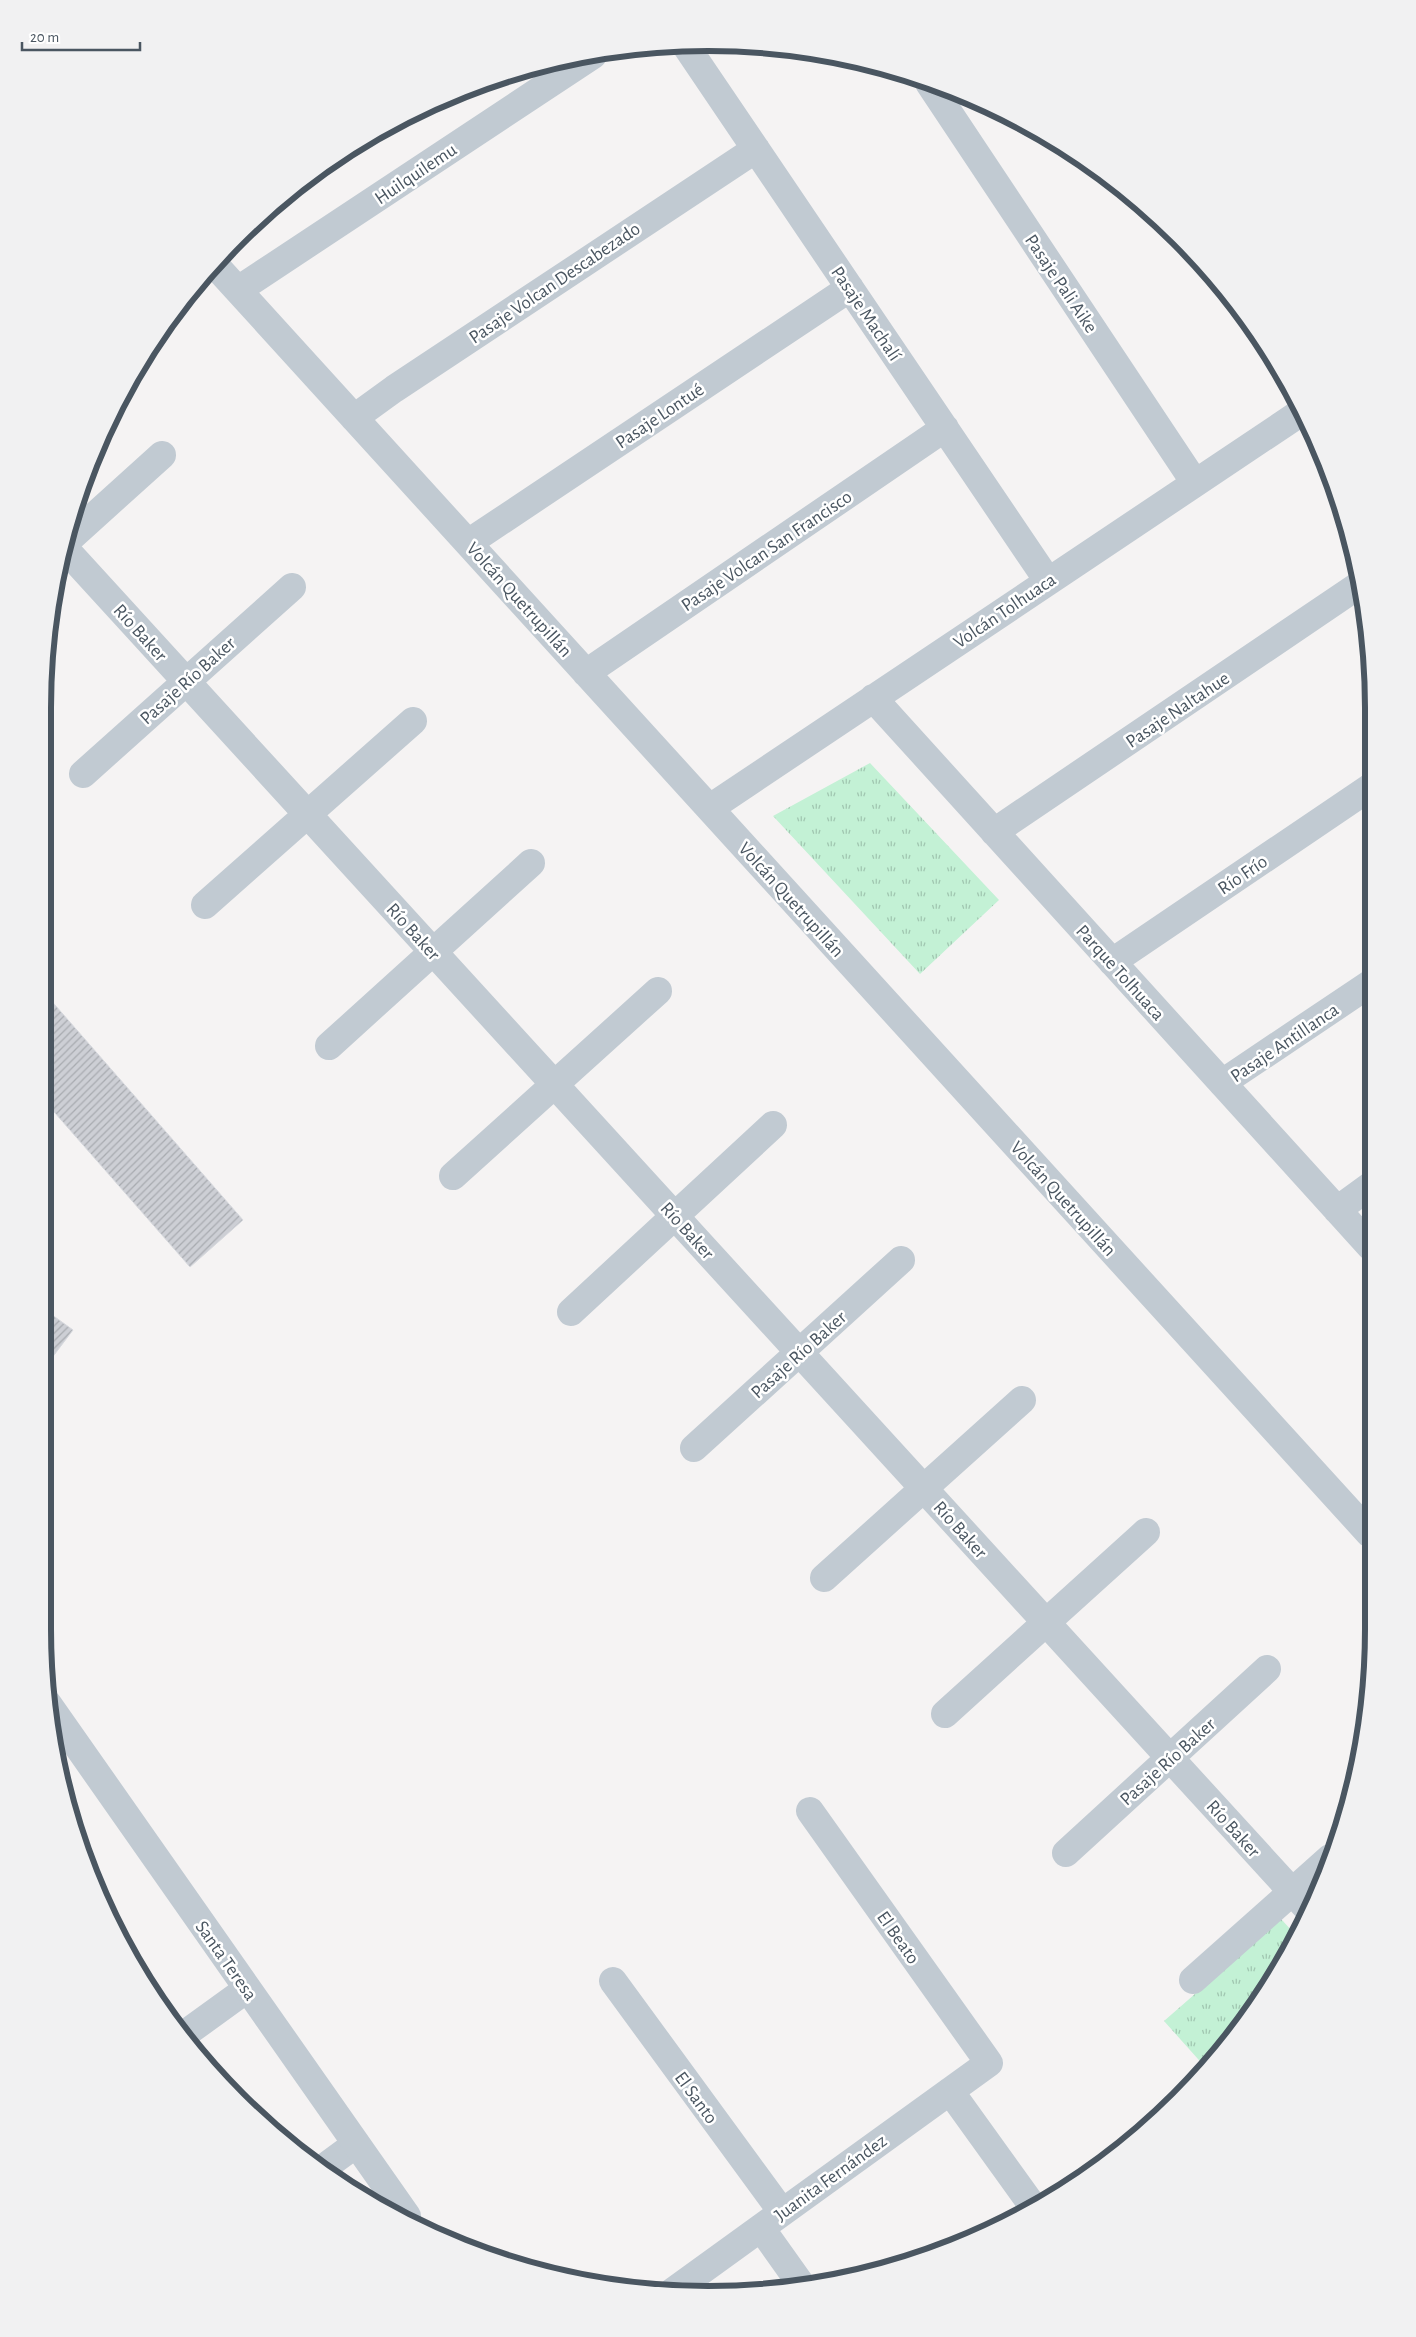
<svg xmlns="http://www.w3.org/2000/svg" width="1416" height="2337" font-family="'Alegreya Sans',sans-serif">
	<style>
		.park { fill: url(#park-tufts) }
		.building { fill: url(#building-hatch); stroke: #d7d9de }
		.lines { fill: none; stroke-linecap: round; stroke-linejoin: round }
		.minor { stroke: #c1cad2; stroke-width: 28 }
		.tertiary { stroke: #c1cad2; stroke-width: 28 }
		.labels { text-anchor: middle; stroke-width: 5; stroke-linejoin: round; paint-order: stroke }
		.street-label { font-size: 19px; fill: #4a5661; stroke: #fff }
		.rim { fill: none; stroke: #4a5661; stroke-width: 6 }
	</style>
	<defs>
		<pattern id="park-tufts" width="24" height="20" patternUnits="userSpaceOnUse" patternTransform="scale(1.25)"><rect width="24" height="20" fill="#c3f1d5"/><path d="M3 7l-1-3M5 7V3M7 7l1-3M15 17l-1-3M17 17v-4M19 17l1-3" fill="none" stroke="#a0c6b0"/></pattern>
		<pattern id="building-hatch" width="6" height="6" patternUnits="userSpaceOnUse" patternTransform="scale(1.25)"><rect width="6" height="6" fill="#cdcfd5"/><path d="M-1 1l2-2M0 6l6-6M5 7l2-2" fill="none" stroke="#a8abb0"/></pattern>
	</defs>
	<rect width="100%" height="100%" fill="#f5f3f3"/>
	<path class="park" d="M870,763L999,900L920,974L773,816Z
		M1281,1919L1294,1933L1236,2034L1206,2068L1164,2021Z"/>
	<path class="building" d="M48,997L243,1220L190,1267L48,1105Z
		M48,1312L73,1330L48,1363Z"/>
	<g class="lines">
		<path class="minor" d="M686,46L1048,581
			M929,83L1195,483
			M215,265L1369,1533
			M238,290L593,55
			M354,418L394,389L756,149
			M70,538L162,455
			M468,543L850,288
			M67,551L1308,1909
			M586,673L945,428
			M873,698L1370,1246
			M83,774L292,587
			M710,808L1300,413
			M994,832L1359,585
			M205,905L413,721
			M1112,962L1372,786
			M329,1046L531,863
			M1222,1083L1371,983
			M453,1176L658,991
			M1337,1210L1370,1186
			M571,1312L773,1125
			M694,1448L901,1260
			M824,1578L1022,1400
			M945,1714L1146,1532
			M1066,1853L1267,1669
			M1193,1980L1330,1858
			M613,1981L782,2212
			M182,2036L247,1989
			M950,2091L1032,2205
			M322,2169L356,2144
			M761,2228L803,2287
			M672,2292L989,2063L810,1811"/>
		<path class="tertiary" d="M48,1704L407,2216"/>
	</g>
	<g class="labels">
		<g class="street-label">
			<text transform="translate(415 173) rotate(-34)" y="7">Huilquilemu</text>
			<text transform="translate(554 282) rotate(-34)" y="7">Pasaje Volcan Descabezado</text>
			<text transform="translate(1062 283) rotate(56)" y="7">Pasaje Pali Aike</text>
			<text transform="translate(867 313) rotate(56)" y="7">Pasaje Machalí</text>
			<text transform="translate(659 415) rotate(-34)" y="7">Pasaje Lontué</text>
			<text transform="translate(766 550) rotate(-34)" y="7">Pasaje Volcan San Francisco</text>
			<text transform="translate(520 599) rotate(48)" y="7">Volcán Quetrupillán</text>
			<text transform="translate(1004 610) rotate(-34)" y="7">Volcán Tolhuaca</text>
			<text transform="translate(141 632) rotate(48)" y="7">Río Baker</text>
			<text transform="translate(187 680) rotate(-42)" y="7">Pasaje Río Baker</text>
			<text transform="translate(1177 709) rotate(-34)" y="7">Pasaje Naltahue</text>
			<text transform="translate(1242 874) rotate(-34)" y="7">Río Frío</text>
			<text transform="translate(792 899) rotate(48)" y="7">Volcán Quetrupillán</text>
			<text transform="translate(414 931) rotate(48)" y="7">Río Baker</text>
			<text transform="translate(1121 972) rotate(48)" y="7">Parque Tolhuaca</text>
			<text transform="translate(1284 1042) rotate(-34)" y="7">Pasaje Antillanca</text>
			<text transform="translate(1064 1198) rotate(48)" y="7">Volcán Quetrupillán</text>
			<text transform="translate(688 1230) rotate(48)" y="7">Río Baker</text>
			<text transform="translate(798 1354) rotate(-42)" y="7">Pasaje Río Baker</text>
			<text transform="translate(961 1529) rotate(48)" y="7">Río Baker</text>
			<text transform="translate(1167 1761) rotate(-42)" y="7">Pasaje Río Baker</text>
			<text transform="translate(1234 1828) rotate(48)" y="7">Río Baker</text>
			<text transform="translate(899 1937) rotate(55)" y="7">El Beato</text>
			<text transform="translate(227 1960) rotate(55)" y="7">Santa Teresa</text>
			<text transform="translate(697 2097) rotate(54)" y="7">El Santo</text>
			<text transform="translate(830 2177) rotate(-36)" y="7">Juanita Fernández</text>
		</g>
	</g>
	<path d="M0 0H1416V2337H0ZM708 51H708A657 657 0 0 1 1365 708V1629A657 657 0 0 1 708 2286H708A657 657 0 0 1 51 1629V708A657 657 0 0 1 708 51Z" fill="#f1f1f2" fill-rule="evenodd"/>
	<path class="rim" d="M708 51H708A657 657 0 0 1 1365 708V1629A657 657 0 0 1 708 2286H708A657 657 0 0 1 51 1629V708A657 657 0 0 1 708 51Z"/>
	<path d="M22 42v8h118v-8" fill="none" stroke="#4a5661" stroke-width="2.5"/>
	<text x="30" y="42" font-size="15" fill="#4a5661" stroke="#ffffff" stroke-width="4" paint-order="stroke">20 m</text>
</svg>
